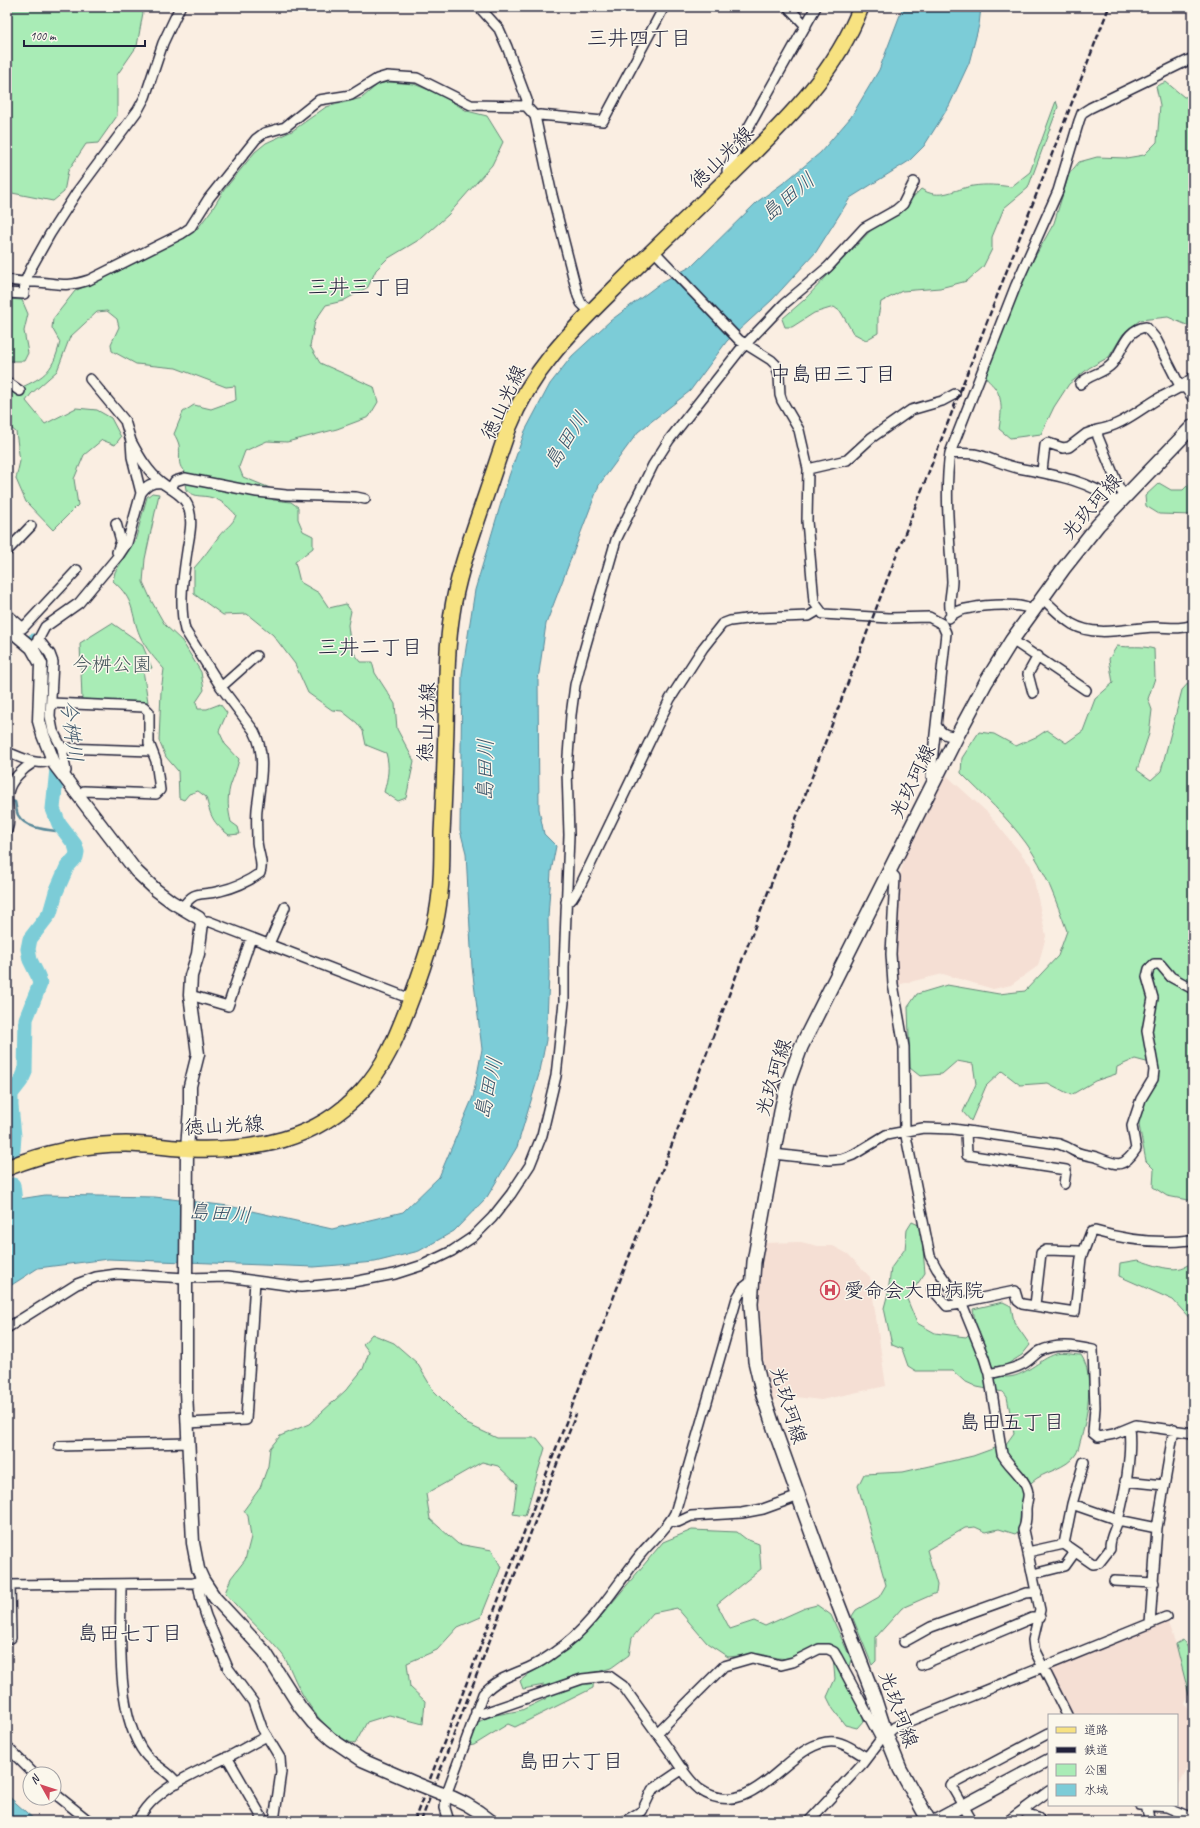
<svg xmlns="http://www.w3.org/2000/svg" width="1200" height="1828" font-family="Caveat,'Klee One',sans-serif">
	<style>
		.built { fill: #f5dfd4 }
		.green { fill: #a9ecb6; stroke: #668778 }
		.water { fill: #7cccd7; stroke: #588899 }
		.lines { fill: none; stroke-linecap: round; stroke-linejoin: round }
		.stream { stroke: #588899; stroke-width: 2.5 }
		.river { stroke: #7cccd7; stroke-width: 15 }
		.minor-casing { stroke: #22223b; stroke-width: 12 }
		.tertiary-casing { stroke: #22223b; stroke-width: 15 }
		.secondary-casing { stroke: #22223b; stroke-width: 16 }
		.primary-casing { stroke: #22223b; stroke-width: 18 }
		.minor { stroke: #fbf7ec; stroke-width: 9 }
		.tertiary { stroke: #fbf7ec; stroke-width: 12 }
		.secondary { stroke: #fbf7ec; stroke-width: 13 }
		.primary { stroke: #f7e281; stroke-width: 15 }
		.rail { stroke: #22223b; stroke-width: 2.5; stroke-dasharray: 6 3; stroke-linecap: butt }
		.tertiary-bridge-casing { stroke: #22223b; stroke-width: 15; stroke-linecap: butt }
		.tertiary-bridge { stroke: #fbf7ec; stroke-width: 12 }
		.labels { text-anchor: middle; stroke-width: 3; stroke-linejoin: round; paint-order: stroke }
		.street-label { font-size: 20px; fill: #22223b; stroke: #fbf7ec }
		.park-label { font-size: 20px; fill: #44545a; stroke: #fbf7ec }
		.poi-label { font-size: 20px; fill: #22223b; stroke: #fbf7ec; text-anchor: start }
		.neighbourhood-label { font-size: 21px; fill: #22223b; stroke: #fbf7ec }
		.water-label { font-size: 21px; font-style: italic; fill: #3d556a; stroke: #fbf7ec }
	</style>
	<rect width="100%" height="100%" fill="#faeee2"/>
	<filter id="ink" filterUnits="userSpaceOnUse"><feTurbulence type="fractalNoise" baseFrequency=".025" numOctaves="2"/><feDisplacementMap in="SourceGraphic" scale="8" xChannelSelector="R" yChannelSelector="G"/><feConvolveMatrix kernelMatrix="1 2 1 2 8 2 1 2 1" color-interpolation-filters="sRGB"/></filter>
	<g filter="url(#ink)">
		<path class="built" d="M946,775L988,813L1031,866L1046,936L1038,966L1011,985L993,989L943,974L897,985L893,955L896,890L905,856Z
			M801,1242L818,1246H833L848,1254L870,1277L886,1386L821,1400L787,1396L772,1401L759,1339L758,1277L762,1243Z
			M1167,1621L1192,1686L1184,1703L1193,1716V1758L1177,1789V1715H1070L1050,1676V1670L1054,1665Z"/>
		<path class="green" d="M7,7H144L137,46L117,75V116L98,143L86,144L68,171L64,192L53,201L7,192Z
			M389,82L414,84L441,95L467,111L487,116L503,142L492,165L448,215L422,238L387,259L376,270L368,287L343,301L326,305L315,321L310,346L320,363L374,387L378,402L369,417L337,429L287,442L267,441L245,451L239,467L243,477L270,488L273,500L291,502L298,507V519L303,531L313,536V548L295,562L300,582L319,593L329,608L346,604L351,611L348,625L351,649L361,662H372L375,673L395,704L397,729L414,761L406,798L398,801L384,792C388,777 390,767 386,753L366,745L363,731L357,723L342,711L332,710L308,693L295,664L273,635L247,614L223,615L194,594V568C203,558 211,547 219,536C225,528 233,525 236,515C230,508 221,500 213,498C200,494 198,499 186,490L185,483L190,475C175,467 181,460 179,445C178,441 176,437 174,434L183,412L194,405L211,409L236,400L235,386L226,387L176,368L136,364L112,351L111,344L119,327L117,319L107,311L97,312L70,337L57,371L31,394L26,401L45,424L76,408L97,410L111,418L121,437L115,445L102,440L84,455L74,479L78,505L53,530L26,502L16,479L20,461L16,432L7,425V387L14,391C43,377 52,375 60,342L52,328L53,319L75,291L185,237L198,228L213,208L224,190L255,152L266,143L292,131L326,107L362,98L378,84Z
			M1166,82L1184,97L1193,96V324L1189,326L1168,317L1140,320L1123,334L1109,357L1089,368L1069,384L1054,407L1041,434L1010,438L999,429C1001,416 1004,399 995,388C991,382 986,381 985,373L1027,271L1054,223L1069,174L1079,162L1097,157L1126,158L1144,155L1157,142L1160,105L1156,86Z
			M1056,101L1058,107L1028,188L1004,208L992,237V249L983,267L967,281L940,288L902,291L881,302L878,317V333L866,340L853,333L841,312L834,307L814,313L792,327H785L782,319L804,300L874,227L897,214L921,189C940,201 954,189 973,186C986,184 999,185 1011,187L1030,172Z
			M7,299L22,300L28,314L24,331L28,353L24,361H10L7,364Z
			M1193,480V515L1159,514L1146,506L1145,496L1159,483L1171,490H1183Z
			M152,493L159,494L145,559L143,582L152,602L165,625L182,641L201,672L204,690L196,702L198,709H207L220,704L227,713L219,731L225,744L239,759C237,770 233,777 230,787C227,799 228,810 231,822L238,827L240,834L229,835C212,822 211,817 206,797L198,791L189,794L184,800L179,798L178,771L166,757L159,741L161,691L164,669C155,659 146,649 140,636C130,612 136,601 113,581L115,572L135,541L147,497Z
			M112,623L142,644L152,668L143,670L148,702L82,700L80,643Z
			M1117,646C1130,648 1141,645 1154,649L1155,678L1148,699L1152,710L1149,734L1137,770L1151,780L1161,771L1182,690L1193,678V1201L1167,1196L1153,1187L1154,1169L1146,1161L1138,1120L1147,1093L1158,1080V1072L1154,1064L1135,1059L1117,1067L1116,1074L1095,1081L1071,1095L1048,1083L1020,1085L1002,1071L986,1086L971,1121L963,1112L976,1084L973,1064L957,1061L942,1074L920,1076L910,1068L908,1007L917,994L947,985L999,994L1025,991L1058,956L1067,931C1056,901 1045,869 1026,843C1007,817 983,795 961,773L962,758L979,732L994,734L1016,746L1038,736L1047,730L1066,743L1083,731L1095,699L1113,683L1109,659Z
			M912,1222L921,1226L925,1273L907,1299L917,1323L935,1333L966,1337L976,1328L973,1309L1003,1302L1011,1306L1014,1322L1030,1345L1022,1355L1006,1365L1005,1377C1024,1378 1039,1359 1056,1354C1063,1352 1074,1355 1081,1355C1095,1375 1087,1420 1080,1442C1079,1446 1078,1451 1076,1454C1067,1469 1044,1471 1032,1482C1019,1493 1021,1516 1019,1531L1015,1534L999,1529L986,1532L975,1527L965,1528L927,1550L937,1585L936,1593L902,1608L876,1637V1661L872,1665L852,1616L856,1610L879,1597L886,1585L858,1486L864,1474L903,1472L973,1456L1006,1444L1014,1433L1007,1397L1003,1392L977,1387L964,1381L953,1371H916L908,1366L902,1349L892,1345L884,1308L888,1293L891,1268L905,1249L907,1230Z
			M1138,1260C1155,1265 1180,1277 1193,1260V1322L1173,1300L1119,1276L1120,1263Z
			M372,1334L394,1343L417,1363L433,1390L467,1424L497,1438H537L545,1448L525,1516L513,1514L517,1484L498,1466L482,1462L426,1494L430,1519L458,1544L492,1550L501,1567L481,1617L458,1627L437,1650L407,1663L410,1687L425,1701L423,1724L389,1715L367,1722L355,1744C329,1736 309,1708 297,1684C292,1674 288,1662 282,1654C264,1632 243,1614 225,1593L231,1578L245,1560L251,1537L248,1516L244,1510L260,1488L268,1466L270,1448L280,1436L309,1424L346,1390L363,1369L369,1352L363,1344Z
			M692,1530L737,1532L746,1539L759,1544L761,1569L717,1604L730,1629L754,1621L765,1626L805,1608L817,1605L831,1615L851,1659L846,1679L864,1720L857,1728L845,1725L833,1709L827,1697L835,1679L833,1657L827,1646L790,1659L778,1658L760,1654L728,1657L707,1643L677,1608L653,1613L632,1638L629,1655L611,1668L594,1673L593,1688L515,1727L508,1724L474,1745L468,1746L478,1722L491,1716L522,1710L547,1698L544,1685L523,1689L520,1681L530,1673L563,1652L596,1622L663,1542Z
			M1183,1640L1193,1656V1711L1176,1644Z"/>
		<path class="water" d="M903,7H981L979,25L969,63L949,106L924,146L909,161L850,198L816,252L772,300L727,341L690,391L638,432L599,485L546,624L538,680L539,809L544,834L556,846L551,872L548,918L549,976L546,1040L540,1071L517,1147L487,1197L454,1231L419,1251L375,1262L314,1267L108,1259L38,1268L7,1288V1201L45,1195L155,1197L229,1206L332,1229L403,1212L439,1177L473,1097L482,1049L472,967L466,853L460,830L462,674L475,590L509,476L525,431L550,384L572,356L610,321L662,282L692,266L757,202L786,181L820,153L851,117L879,70Z
			M7,1795L36,1821H7Z"/>
		<g class="lines">
			<path class="stream" d="M9,800L15,802C16,805 16,811 18,815C26,830 50,830 65,832"/>
			<path class="river" d="M13,1150L14,1136L11,1106V1094L21,1081L25,1072L26,1019L40,984L38,976L30,960L28,949L30,939L50,913L56,892L67,867L76,857L77,852L75,845L59,824L53,809L58,758C56,744 47,734 46,720C43,700 53,671 45,655C43,650 37,646 33,641
				M13,1185L17,1219"/>
			<g class="minor-casing">
				<path id="minor" d="M479,7L499,29L507,47L527,100L526,106
					M788,7L806,26
					M535,116L540,115L603,121L664,7
					M728,178L727,170L737,148L816,7
					M653,250L739,340L771,360L776,365L779,376L780,395L782,401L799,430L808,469L807,521L814,602L823,614L889,618L929,617L942,624L946,633L933,753L931,776L934,781
					M7,279C16,283 26,281 36,282C59,283 65,288 89,280L181,234L190,228L209,198L256,139L264,133L285,127L319,100L351,95L377,79L387,76L417,78L471,105L526,106L535,116L552,195L578,296L581,303L590,312
					M7,293L24,294L25,282L31,268L50,234L77,192L138,110L145,97L163,43L180,7
					M7,382L20,391
					M1080,384C1089,374 1103,374 1112,364C1123,350 1126,329 1146,327L1156,339L1181,388
					M1184,386L1193,398
					M131,441C139,456 148,472 161,482C171,490 185,495 189,509C193,523 189,537 187,551C183,577 179,605 185,630L221,687L254,731C267,755 260,783 257,809C256,819 257,830 257,840C257,851 264,862 260,873C249,881 233,888 220,891C200,897 196,888 182,908
					M950,453C958,454 966,453 974,454C989,457 1003,465 1018,468C1056,475 1087,480 1119,503
					M808,469L847,460L871,438L911,410L942,401L955,394
					M1042,471L1045,445L1048,443L1063,448L1069,447L1086,434L1097,430
					M171,488L175,481L185,478L257,492L286,495L356,497L365,499
					M141,493C147,485 152,482 162,483
					M1125,496L1119,488L1098,437L1097,430C1122,426 1140,409 1161,397C1173,391 1183,387 1193,377
					M116,523L121,541L117,552
					M7,551L31,526
					M1042,598C1052,607 1061,617 1072,624C1096,638 1128,628 1154,627C1169,627 1178,630 1193,625
					M7,614L23,628L77,570
					M952,615C947,606 952,591 952,581C950,539 944,495 950,453L1016,285L1058,191L1079,121L1082,113L1090,108L1193,58
					M949,618C954,612 963,609 971,608C984,605 1024,602 1033,611
					M38,639L50,654L53,662L50,716L53,731L62,748L66,771L64,774
					M1012,640L1086,690
					M32,648L37,642L45,627L79,603L119,555L127,543L141,493L132,457L131,441L125,421L90,379
					M221,687L256,656
					M1033,693L1028,674L1038,656
					M51,703L144,707L149,712V743L156,761L160,790L156,794L84,791L79,795
					M936,725C941,734 947,736 957,736
					M62,748L151,751
					M7,752C20,757 39,768 52,759
					M7,830C12,817 6,807 8,793C10,780 24,768 34,762
					M889,871L895,877L891,954L893,984L904,1047L905,1131L930,1256L937,1269L962,1304L984,1358L989,1374L1002,1454C1009,1467 1026,1478 1028,1493C1029,1498 1026,1503 1026,1509C1026,1517 1027,1522 1023,1530L1040,1610L1033,1640L1034,1649L1067,1715
					M566,902L572,899L580,886L670,699L703,648L722,624L730,621L754,618L809,616L819,610
					M202,923L208,921L411,999
					M269,944L285,907
					M190,995L228,1006L251,938
					M966,1131L967,1155L1066,1170L1064,1184
					M773,1154L829,1160L842,1159L853,1155L886,1135L923,1128L953,1129L1059,1144C1065,1146 1069,1148 1074,1151C1081,1155 1091,1155 1099,1158C1117,1165 1123,1169 1136,1149L1132,1126L1141,1099L1153,1079L1154,1070L1147,1031L1153,998L1147,977L1149,969L1154,964H1160L1171,977L1193,989
					M932,1289L947,1306L962,1304L967,1301L1015,1291L1018,1301L1022,1304L1075,1312L1081,1258L1091,1232L1095,1231C1126,1240 1158,1244 1190,1240
					M1035,1305L1041,1253L1046,1250L1079,1251L1082,1253
					M7,1328L77,1284L96,1277L117,1274L186,1278L227,1277L301,1287L353,1282L395,1274L423,1265L452,1251L473,1237L492,1218L511,1194L530,1165L542,1135L556,1076L564,1002V967L569,835L567,770L571,715L575,685L582,658L616,540L653,465L669,440L740,350L784,304L828,267L864,228L896,210L903,204L914,182
					M989,1374C1000,1371 1012,1370 1023,1364C1029,1361 1034,1355 1040,1351C1057,1343 1075,1346 1093,1350L1095,1407L1093,1433L1098,1437L1114,1434L1136,1425L1193,1433
					M188,1423L246,1420L255,1281
					M59,1446L189,1443
					M1125,1481L1164,1485
					M1072,1504L1118,1520L1157,1528
					M671,1520L678,1522L691,1516L742,1513L763,1509L799,1496
					M1064,1544L1093,1564L1099,1563L1110,1549C1109,1538 1115,1531 1118,1520C1125,1495 1132,1453 1129,1428
					M1028,1552L1064,1544L1072,1504L1084,1462
					M1033,1574L1065,1566L1075,1552
					M1114,1581L1154,1583
					M198,1583L201,1600L206,1616L228,1668L253,1702L262,1728L280,1758L281,1772L274,1821
					M121,1584C121,1632 115,1715 145,1754C154,1766 169,1771 177,1783
					M7,1585L193,1583L203,1580
					M1150,1623L1157,1528L1174,1429
					M7,1638H11L10,1585
					M904,1642L931,1627L1026,1593L1037,1592
					M921,1665L1032,1618L1040,1617
					M476,1711L484,1713L582,1679L609,1676L623,1686C638,1707 654,1729 669,1750C678,1763 687,1779 699,1789C755,1828 790,1735 836,1742C848,1744 856,1752 866,1757
					M657,1733L724,1666L752,1658L781,1665L793,1662L819,1649H828L834,1652L837,1657L881,1739
					M7,1747L34,1774
					M227,1757L264,1821
					M54,1793L89,1821
					M1140,1805L1167,1807L1193,1818
					M1146,1806L1150,1821
					M1023,1811L1027,1814L1038,1817L1040,1821
					M138,1821C151,1790 198,1771 226,1758C240,1751 253,1743 267,1736
					M449,1821L445,1808L446,1795L483,1694C496,1679 512,1675 530,1667C539,1663 548,1657 556,1651C590,1629 615,1587 640,1555C651,1541 667,1529 675,1513L737,1298L743,1288L752,1281
					M625,1821L642,1811L652,1790L683,1769
					M809,1821L862,1764L881,1739L895,1727L1166,1617
					M972,1821L951,1785L1049,1733
					M1008,1821L1049,1791"/>
			</g>
			<g class="tertiary-casing">
				<path id="tertiary" d="M7,627L32,648L41,664L39,721L43,735L55,765L136,871L156,890L172,902L199,918L202,923L198,954L191,976L190,995L198,1054L190,1086V1108L187,1149L186,1278V1391L193,1543L198,1569L203,1580L215,1598L265,1652L300,1707L313,1723L331,1739L362,1760L415,1783
					M440,1793C460,1799 475,1808 491,1821
					M935,1821L1049,1760"/>
			</g>
			<g class="secondary-casing">
				<path id="secondary" d="M929,1821L900,1769L886,1734L873,1694L825,1570L774,1428L763,1395L755,1361L751,1304L754,1262L782,1106L788,1083L801,1047L957,736L986,682L1012,640L1064,568L1098,525L1193,426"/>
			</g>
			<g class="primary-casing">
				<path id="primary" d="M7,1168C44,1153 85,1144 126,1144C148,1144 169,1148 191,1149C255,1151 316,1141 362,1091C385,1066 396,1038 408,1007C420,976 431,946 437,914C442,887 442,859 442,833C444,797 445,762 446,727C447,689 446,651 452,613C457,578 469,545 480,512C490,484 499,455 509,427C530,373 570,332 611,292C653,250 697,209 739,167C788,119 836,72 861,7"/>
			</g>
			<use href="#minor" class="minor"/>
			<use href="#tertiary" class="tertiary"/>
			<use href="#secondary" class="secondary"/>
			<use href="#primary" class="primary"/>
			<path class="rail" d="M414,1821L895,559L1109,7
				M421,1821L576,1414"/>
			<g class="tertiary-bridge-casing">
				<path id="tertiary-bridge" d="M415,1783L440,1793"/>
			</g>
			<use href="#tertiary-bridge" class="tertiary-bridge"/>
		</g>
	</g>
	<defs>
		<g id="hospital-ring" transform="scale(1)"><circle r="9.5" fill="#fbf7ec" stroke="#d1495b" stroke-width="1.5"/><path d="M-5-5h3v3.5h4V-5h3V5h-3V1.5h-4V5h-3Z" fill="#d1495b"/></g>
	</defs>
	<g fill-rule="evenodd">
		<use href="#hospital-ring" x="830" y="1290"/>
	</g>
	<g class="labels">
		<g class="street-label">
			<text transform="translate(721 157) rotate(-44)" y="7">徳山光線</text>
			<text transform="translate(503 402) rotate(-65)" y="7">徳山光線</text>
			<text transform="translate(1091 506) rotate(-49)" y="7">光玖珂線</text>
			<text transform="translate(426 722) rotate(-88)" y="7">徳山光線</text>
			<text transform="translate(912 781) rotate(-64)" y="7">光玖珂線</text>
			<text transform="translate(773 1077) rotate(-73)" y="7">光玖珂線</text>
			<text transform="translate(224 1125) rotate(-3)" y="7">徳山光線</text>
			<text transform="translate(789 1405) rotate(73)" y="7">光玖珂線</text>
			<text transform="translate(899 1709) rotate(70)" y="7">光玖珂線</text>
		</g>
		<g class="park-label">
			<text x="112" y="671">今桝公園</text>
		</g>
		<g class="poi-label">
			<text x="844" y="1297">愛命会大田病院</text>
		</g>
		<g class="neighbourhood-label">
			<text x="639" y="45">三井四丁目</text>
			<text x="360" y="294">三井三丁目</text>
			<text x="833" y="381">中島田三丁目</text>
			<text x="370" y="654">三井二丁目</text>
			<text x="1012" y="1429">島田五丁目</text>
			<text x="130" y="1640">島田七丁目</text>
			<text x="571" y="1768">島田六丁目</text>
		</g>
		<g class="water-label">
			<text transform="translate(788 197) rotate(-40)" y="7">島田川</text>
			<text transform="translate(566 440) rotate(-57)" y="7">島田川</text>
			<text transform="translate(72 731) rotate(83)" y="7">今桝川</text>
			<text transform="translate(485 770) rotate(-89)" y="7">島田川</text>
			<text transform="translate(488 1088) rotate(-77)" y="7">島田川</text>
			<text transform="translate(220 1213) rotate(4)" y="7">島田川</text>
		</g>
	</g>
	<rect width="1200" height="1828" fill="none" stroke="#fbf7ec" stroke-width="24"/>
	<rect x="12" y="12" width="1176" height="1804" fill="none" stroke="#22223b" stroke-width="1.5" filter="url(#ink)"/>
	<rect x="1048" y="1714" width="130" height="92" fill="#fbf7ec" stroke="#a4a2a5"/>
	<rect x="1056" y="1727" width="20" height="6" fill="#f7e281" stroke="#a4a2a5"/>
	<text x="1084" y="1734" font-size="12" fill="#22223b">道路</text>
	<rect x="1056" y="1747" width="20" height="6" fill="#22223b" stroke="#a4a2a5"/>
	<text x="1084" y="1754" font-size="12" fill="#22223b">鉄道</text>
	<rect x="1056" y="1764" width="20" height="12" fill="#a9ecb6" stroke="#a4a2a5"/>
	<text x="1084" y="1774" font-size="12" fill="#22223b">公園</text>
	<rect x="1056" y="1784" width="20" height="12" fill="#7cccd7" stroke="#a4a2a5"/>
	<text x="1084" y="1794" font-size="12" fill="#22223b">水域</text>
	<g transform="translate(42 1786) rotate(309)"><circle r="19" fill="#fbf7ec" stroke="#a4a2a5"/>
	<path d="M0-3L7 15L0 10L-7 15Z" fill="#d1495b"/>
	<text y="-6" font-size="11" font-weight="bold" text-anchor="middle" fill="#22223b">N</text>
	</g>
	<path d="M24 40v6h121v-6" fill="none" stroke="#22223b" stroke-width="2"/>
	<text x="30" y="40" font-size="12" fill="#22223b" stroke="#fbf7ec" stroke-width="3" paint-order="stroke">100 m</text>
</svg>
